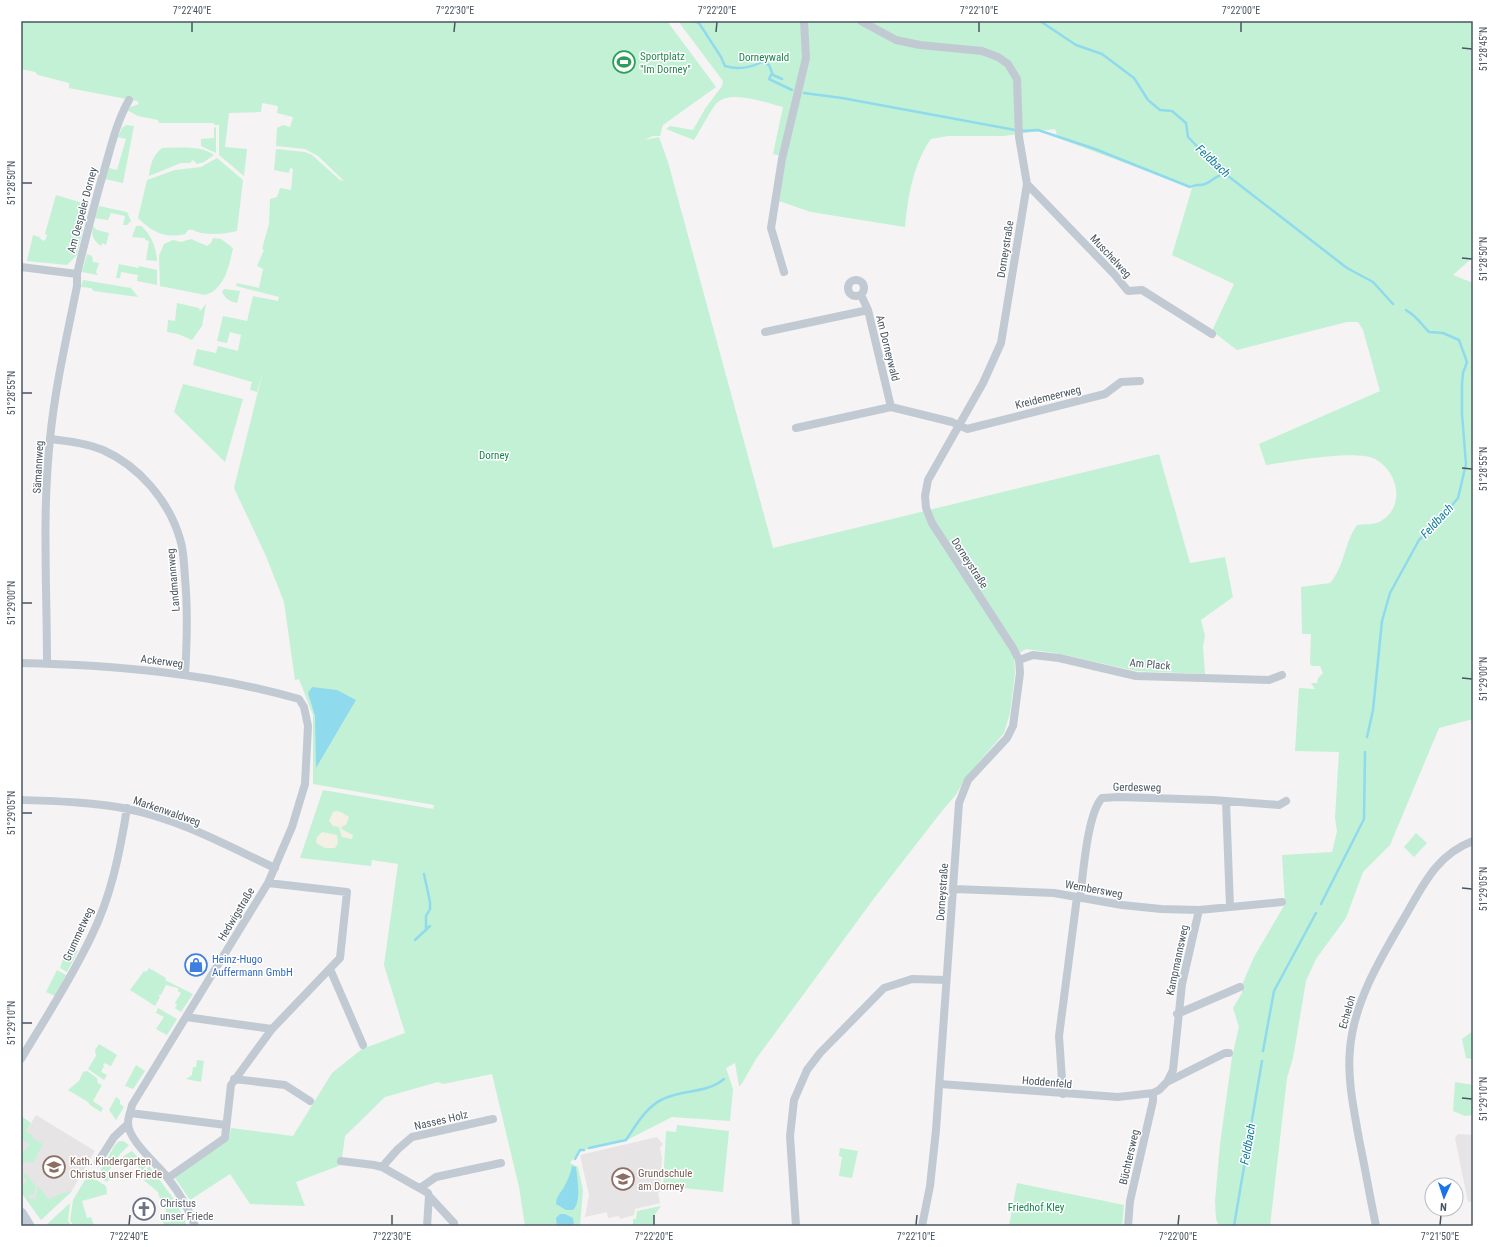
<svg xmlns="http://www.w3.org/2000/svg" width="1494" height="1247" font-family="'Roboto Condensed',sans-serif">
	<style>
		.education { fill: #e6e4e5 }
		.green { fill: #c3f1d5 }
		.sand { fill: #f5f0e5 }
		.water { fill: #90daee }
		.lines { fill: none; stroke-linecap: round; stroke-linejoin: round }
		.stream { stroke: #90daee; stroke-width: 2.5 }
		.street { stroke: #c1cad2; stroke-width: 8 }
		.secondary { stroke: #c1cbd6; stroke-width: 11 }
		.ticks { fill: none; stroke: #4a5661; stroke-width: 1.5 }
		.labels { text-anchor: middle; stroke-width: 3; stroke-linejoin: round; paint-order: stroke }
		.leisure-label { font-size: 11px; fill: #27864d; stroke: #fff; text-anchor: start }
		.park-label { font-size: 11px; fill: #17864f; stroke: #fff }
		.street-label { font-size: 11px; fill: #4a5661; stroke: #fff }
		.shop-label { font-size: 11px; fill: #366cbe; stroke: #fff; text-anchor: start }
		.education-label { font-size: 11px; fill: #785e54; stroke: #fff; text-anchor: start }
		.worship-label { font-size: 11px; fill: #5b616d; stroke: #fff; text-anchor: start }
		.water-label { font-size: 12px; font-style: italic; fill: #0c7c9b; stroke: #fff }
		.neatline { fill: none; stroke: #4a5661; stroke-width: 1.5 }
		.ticks-label { font-size: 10px; text-anchor: middle; fill: #4a5661 }
	</style>
	<rect width="100%" height="100%" fill="#f5f3f3"/>
	<path class="education" d="M36,1115L95,1151L71,1192L41,1220L21,1192V1140Z
		M1458,1134L1473,1135V1201L1468,1202L1455,1138Z
		M657,1137L663,1144L660,1148L662,1158L660,1192L658,1193L660,1203L635,1209L634,1215L620,1219L619,1216L608,1218L607,1212L585,1217L589,1195L580,1155Z"/>
	<path class="green" d="M21,21H667L716,87L663,125L660,136H653L644,140L659,137L668,162L773,548L1159,454L1190,563L1225,557L1233,597L1201,620L1205,636L1203,647L1205,674L1136,671L1055,653L1026,649L1014,656L1015,674L1010,713L1004,733L967,776L955,796L942,811L875,897L756,1059L741,1085L739,1086L735,1063L726,1068L733,1089L730,1121L672,1117L627,1140L579,1151L570,1163L578,1167L583,1190L580,1226H525L519,1187L492,1074L443,1084L438,1082L385,1097L345,1136L341,1165L296,1182L305,1206L250,1204L230,1174L190,1200L175,1178L229,1139L231,1128L293,1136L332,1073L362,1049L405,1033L384,965L398,864L372,860L371,866L300,858L323,790L433,809L434,805L313,784V715L299,679L295,680L284,602L266,556L234,488L263,371L257,392L250,390L252,382L193,365L197,349L216,353L218,346L238,351L241,335L230,332L227,343L217,341L223,316L247,321L253,296L278,301L279,297L236,286L237,283L259,288L263,269L257,266L264,250L262,249L269,224L270,199L277,197L280,188L291,190L293,169L290,168L289,173L274,170L276,149L305,152L312,155L340,180L344,181L318,156L305,149L276,146L277,128L283,125L290,127L293,117L277,113L278,106L262,103L261,112L229,113L225,147L247,149L244,176L219,155V125H214V123H159L158,120L138,116L125,109L139,104L137,101L69,88V83L38,75L35,72L21,69Z
		M678,21H1473V257L1453,275L1473,283V719L1439,728L1390,845L1363,872L1346,918L1316,959L1306,981L1293,1058L1287,1078L1270,1226H1219L1216,1219L1215,1201L1220,1144L1232,1057L1239,1027L1233,1008L1242,993V985L1254,957L1285,904L1282,855L1332,852L1337,831L1335,818L1339,752L1295,751L1299,688L1315,689L1311,683H1317L1318,678L1323,673L1320,666H1312L1310,664L1311,634H1302L1301,587L1330,583C1345,566 1344,543 1357,525C1364,524 1375,525 1381,521C1406,506 1398,471 1375,459C1356,449 1289,462 1266,465L1259,444L1380,391L1363,330L1358,322H1347L1237,350L1212,331L1234,284L1172,255L1192,188L1058,138L1055,129L1004,136H948L931,139C913,164 908,197 905,227L811,212L779,201L786,157L773,154L783,107C767,103 730,89 717,103C711,109 700,131 694,140L666,129L670,126L693,130L705,109L722,86L723,81Z
		M126,125L134,126L123,183L105,179L109,168L117,170L126,139L118,137L122,128Z
		M216,127V153L201,146V139L214,138V128Z
		M162,148C178,148 201,145 214,155L204,162L197,164L193,160L190,163H181L149,176C150,165 153,155 162,148Z
		M217,158L243,180L237,231C225,234 213,235 201,233C195,232 194,229 188,230L185,234C166,239 152,232 138,218L147,180L175,170L201,167Z
		M56,195L86,204L87,210L77,255L67,265L27,261L33,235L39,237L43,241L46,239L47,235L45,234Z
		M99,206L127,212L131,221L127,225H123L125,216L111,213L108,220L95,218Z
		M93,226L97,230L109,233L106,245L102,243L101,246C93,240 91,236 93,226Z
		M136,226H141C152,235 156,248 157,261L146,260L149,241L145,240V238L132,237Z
		M213,238L221,239L233,248C229,266 225,289 205,295L160,286L159,256L164,244L173,240L181,242L191,239L207,246L211,243Z
		M87,254L92,256L93,262L99,263L96,272L98,275L82,272Z
		M119,264L138,268L139,266L157,270V285L137,281L138,275L121,272L120,278H116Z
		M83,280L131,288L138,297L94,291L91,288L81,287Z
		M224,289L240,291L237,303C229,301 226,299 222,292Z
		M177,303L199,308L200,311L206,304L202,326L192,340L178,334L167,332L168,320L175,321Z
		M183,384L243,399L225,462L174,412Z
		M1416,833L1427,843L1414,857L1404,847Z
		M68,948L78,951L67,972L60,968L64,957L66,958Z
		M149,968L166,978L165,980L193,994L181,1012L175,1008L177,1004L175,1003L181,993L178,991V988L166,985L161,995H158L160,997L155,1006L130,990L144,971L146,972Z
		M57,970L66,975L55,996L46,992Z
		M158,1008L177,1019L167,1035L156,1029L164,1017L156,1013Z
		M1473,1031V1059L1466,1058L1462,1039Z
		M99,1044L117,1055L111,1066L104,1063L103,1065L104,1066L101,1072L107,1075L104,1080L88,1069L96,1056L95,1050Z
		M197,1060L204,1061L201,1082L186,1079L192,1075L193,1067H196Z
		M136,1065L145,1071L133,1089L125,1086Z
		M87,1071L97,1078L98,1083L102,1085L93,1101L103,1108L101,1112L90,1105L88,1102L68,1090L79,1081L83,1072Z
		M1455,1082L1473,1085V1115L1465,1116L1453,1111Z
		M116,1097L120,1100V1104L124,1107L116,1120L109,1110Z
		M21,1116L31,1123L26,1131L33,1136L32,1138L43,1144L33,1163L26,1162L21,1164V1155L30,1144L21,1139Z
		M677,1125L729,1131L723,1192L663,1186L666,1131L676,1132Z
		M119,1141H123L129,1145L120,1154L106,1175L110,1178L107,1182L97,1176L115,1145Z
		M840,1148L858,1151L852,1178L839,1176L842,1157L839,1156Z
		M132,1151L146,1166L141,1174L137,1172L139,1166L131,1161L129,1164L124,1165L120,1162L124,1156Z
		M149,1166L176,1202L187,1226H164L162,1216L167,1215L164,1202H161L158,1192L141,1178Z
		M26,1173L36,1187L34,1195L29,1194V1198L35,1199L38,1189L37,1184L48,1199L69,1191H72L41,1220L21,1192V1183L23,1185L27,1180L22,1176Z
		M88,1175L106,1186L107,1194L82,1201L87,1218L91,1217L94,1226H75L70,1221L73,1200Z
		M1017,1183L1124,1205L1122,1226H1009Z
		M70,1203L68,1221L72,1226H45Z
		M661,1206L653,1217L655,1226H633V1219H636L637,1211Z"/>
	<path class="sand" d="M336,811L341,812L349,817L346,825L341,827L343,830L353,835L352,839L342,837L339,827L333,826L329,821L333,812Z
		M322,832L337,835L338,843L335,848H325L316,843L317,837Z"/>
	<path class="water" d="M312,687L337,690L356,700L316,768L315,716L308,693Z
		M572,1166L576,1167C577,1177 582,1202 573,1210H566L556,1204C556,1195 563,1191 566,1183C569,1177 571,1172 572,1166Z
		M560,1214H565L573,1218L574,1226H557L556,1218Z"/>
	<g class="lines">
		<path class="stream" d="M694,21L699,23L721,57L725,66C739,70 750,68 762,62L769,65L773,75L782,79
			M1040,21L1076,45L1102,54L1134,78L1148,100L1160,110L1172,111L1186,123L1188,137L1219,169L1347,268L1373,282L1393,304
			M772,73L769,79L792,90
			M804,93L842,98L1021,131L1038,130L1095,149L1190,187C1196,184 1200,186 1205,184C1213,181 1216,175 1225,174
			M1367,737L1373,710L1382,621L1390,593L1419,540L1440,520L1458,498L1466,464L1462,414V384L1463,373L1467,362L1459,340L1443,333L1429,332C1419,322 1419,318 1406,310
			M424,874L430,902V909L426,916V930
			M1321,904L1364,819L1365,752
			M415,940L430,926
			M1263,1051L1274,991L1316,913
			M589,1148L626,1140C636,1125 646,1107 663,1099C683,1089 706,1094 724,1079
			M575,1159L580,1150H584
			M1234,1226L1262,1061"/>
		<path class="street" d="M861,21L896,40L920,45L982,51L998,57L1008,64L1017,79L1019,137L1027,184L1001,343L983,383L928,480L925,496L926,508L932,523L1013,648L1019,660L1020,673L1013,726L1007,738L968,780L959,803L936,1130L930,1186L922,1226
			M1027,184L1114,274L1128,291L1142,290L1212,334
			M21,267L77,274
			M784,272L771,228L782,159L806,58L804,21
			M848 288a8 8 0 1 1 16 0a8 8 0 1 1-16 0Z
			M861,295L868,310L891,407L952,422L967,429L1105,394L1121,382L1140,381
			M765,332L868,310
			M796,428L891,407
			M50,439C67,441 86,443 103,450C139,466 169,501 180,539C184,551 184,565 185,578C188,611 187,643 185,675
			M1019,660L1033,655L1059,658L1136,676L1269,680L1282,675
			M21,663C114,665 208,673 299,699L304,707L308,726L305,784L292,827L268,883L132,1105C131,1111 128,1117 128,1123C128,1140 157,1164 167,1177C178,1191 189,1209 195,1226
			M47,663C47,589 42,513 50,439C55,387 67,336 77,286V274C86,237 95,200 106,164C112,142 118,119 129,100
			M21,800C54,801 96,802 128,809C179,819 228,846 275,868
			M1226,801L1230,907
			M954,889L1054,893L1122,905L1161,909L1199,910L1282,902
			M1080,898C1083,876 1087,814 1102,798L1119,797L1213,800L1279,805L1286,801
			M330,969L363,1045
			M1177,1014L1240,987
			M186,1017L272,1029
			M21,1059C45,1019 71,979 91,937C111,897 120,852 127,808
			M234,1079L285,1085L310,1101
			M1167,1082L1225,1053H1229
			M940,1084L1118,1097L1153,1093L1159,1090L1167,1082L1173,1070L1182,984L1199,910
			M1063,1094L1059,1036L1077,897
			M130,1113L226,1125
			M341,1161L374,1165L382,1167L428,1193L429,1196L454,1223L453,1226
			M98,1162L114,1137L128,1124
			M382,1167L398,1149L412,1137L493,1119
			M168,1178L225,1138L231,1085L272,1029L340,958L347,892L268,883
			M420,1188L436,1177L501,1163
			M427,1226L429,1196
			M796,1226L790,1136L794,1100L807,1070L820,1053L884,988L912,979L946,980
			M1128,1226L1130,1201L1153,1101V1093
			M1376,1226C1370,1197 1365,1168 1359,1139C1354,1110 1347,1079 1350,1049C1354,1000 1383,954 1407,913C1424,883 1438,854 1473,841"/>
		<path class="secondary" d="M21,1213L29,1226"/>
	</g>
	<path class="ticks" d="M192,32V22M454,32L455,22M716,32L717,22M979,32V22M1241,32V22M1462,48L1472,49M22,183H32M1462,258L1472,259M22,393H32M1462,468L1472,469M22,603H32M1462,678L1472,679M22,813H32M1462,888L1472,889M22,1023H32M1462,1098L1472,1099M129,1225L130,1215M392,1225V1215M654,1225V1215M916,1225L917,1215M1178,1225L1179,1215M1440,1225L1441,1215"/>
	<defs>
		<g id="stadium-ring" transform="scale(1.15)"><circle r="9.5" fill="#fff" stroke="#2e9e5b" stroke-width="1.5"/><path d="M0-5a6.5 5 0 1 0 0 10a6.5 5 0 1 0 0-10ZM-3.5-1.8h7v3.6h-7Z" fill="#2e9e5b"/></g>
		<g id="shop-ring" transform="scale(1.15)"><circle r="9.5" fill="#fff" stroke="#3f7fe0" stroke-width="1.5"/><path d="M-5-2.5h2.3a2.7 3.5 0 0 1 5.4 0H5L5.5 6h-11ZM-1.5-2.5h3a1.5 2.3 0 0 0-3 0Z" fill="#3f7fe0"/></g>
		<g id="school-ring" transform="scale(1.15)"><circle r="9.5" fill="#fff" stroke="#8d6e63" stroke-width="1.5"/><path d="M0-5L7-2L0 1L-7-2ZM-4 1L0 2.5L4 1V4Q0 6-4 4Z" fill="#8d6e63"/></g>
		<g id="church-ring" transform="scale(1.15)"><circle r="9.5" fill="#fff" stroke="#6b7280" stroke-width="1.5"/><path d="M-1.2-6h2.4v3.5h3.3v2.4h-3.3V6h-2.4V-.1h-3.3v-2.4h3.3Z" fill="#6b7280"/></g>
	</defs>
	<g fill-rule="evenodd">
		<use href="#stadium-ring" x="624" y="62"/>
		<use href="#shop-ring" x="196" y="965"/>
		<use href="#school-ring" x="54" y="1167"/>
		<use href="#school-ring" x="623" y="1179"/>
		<use href="#church-ring" x="144" y="1209"/>
	</g>
	<g class="labels">
		<g class="leisure-label">
			<text x="640" y="60">Sportplatz<tspan x="640" dy="13">"Im Dorney"</tspan></text>
		</g>
		<g class="park-label">
			<text x="764" y="61">Dorneywald</text>
			<text x="494" y="459">Dorney</text>
			<text x="1036" y="1211">Friedhof Kley</text>
		</g>
		<g class="street-label">
			<text transform="translate(82 210) rotate(-75)" y="4">Am Oespeler Dorney</text>
			<text transform="translate(1005 249) rotate(-81)" y="4">Dorneystraße</text>
			<text transform="translate(1111 256) rotate(47)" y="4">Muschelweg</text>
			<text transform="translate(888 348) rotate(76)" y="4">Am Dorneywald</text>
			<text transform="translate(1048 397) rotate(-14)" y="4">Kreidemeerweg</text>
			<text transform="translate(38 467) rotate(-87)" y="4">Sämannweg</text>
			<text transform="translate(970 563) rotate(57)" y="4">Dorneystraße</text>
			<text transform="translate(173 580) rotate(-95)" y="4">Landmannweg</text>
			<text transform="translate(162 661) rotate(7)" y="4">Ackerweg</text>
			<text transform="translate(1150 664) rotate(5)" y="4">Am Plack</text>
			<text transform="translate(1137 787) rotate(1)" y="4">Gerdesweg</text>
			<text transform="translate(167 811) rotate(19)" y="4">Markenwaldweg</text>
			<text transform="translate(1094 889) rotate(10)" y="4">Wembersweg</text>
			<text transform="translate(942 892) rotate(-86)" y="4">Dorneystraße</text>
			<text transform="translate(236 914) rotate(-59)" y="4">Hedwigstraße</text>
			<text transform="translate(78 934) rotate(-65)" y="4">Grummetweg</text>
			<text transform="translate(1177 960) rotate(-78)" y="4">Kampmannsweg</text>
			<text transform="translate(1347 1012) rotate(-74)" y="4">Echeloh</text>
			<text transform="translate(1047 1082) rotate(5)" y="4">Hoddenfeld</text>
			<text transform="translate(441 1120) rotate(-13)" y="4">Nasses Holz</text>
			<text transform="translate(1129 1157) rotate(-77)" y="4">Büchtersweg</text>
		</g>
		<g class="shop-label">
			<text x="212" y="963">Heinz-Hugo<tspan x="212" dy="13">Auffermann GmbH</tspan></text>
		</g>
		<g class="education-label">
			<text x="70" y="1165">Kath. Kindergarten<tspan x="70" dy="13">Christus unser Friede</tspan></text>
			<text x="638" y="1177">Grundschule<tspan x="638" dy="13">am Dorney</tspan></text>
		</g>
		<g class="worship-label">
			<text x="160" y="1207">Christus<tspan x="160" dy="13">unser Friede</tspan></text>
		</g>
		<g class="water-label">
			<text transform="translate(1213 161) rotate(43)" y="4">Feldbach</text>
			<text transform="translate(1437 521) rotate(-47)" y="4">Feldbach</text>
			<text transform="translate(1248 1144) rotate(-80)" y="4">Feldbach</text>
		</g>
	</g>
	<rect width="1494" height="1247" fill="none" stroke="#ffffff" stroke-width="44"/>
	<g transform="translate(1444 1197) rotate(183)"><circle r="19" fill="#ffffff" stroke="#b7bbc0"/>
	<path d="M0-3L7 15L0 10L-7 15Z" fill="#1a73e8"/>
	<text y="-6" font-size="11" font-weight="bold" text-anchor="middle" fill="#4a5661">N</text>
	</g>
	<rect x="22" y="22" width="1450" height="1203" class="neatline"/>
	<g class="ticks-label">
		<text x="192" y="14">7°22'40"E</text>
		<text x="455" y="14">7°22'30"E</text>
		<text x="717" y="14">7°22'20"E</text>
		<text x="979" y="14">7°22'10"E</text>
		<text x="1241" y="14">7°22'00"E</text>
		<text transform="translate(1483 49) rotate(-90)" y="4">51°28'45"N</text>
		<text transform="translate(11 183) rotate(-90)" y="4">51°28'50"N</text>
		<text transform="translate(1483 259) rotate(-90)" y="4">51°28'50"N</text>
		<text transform="translate(11 393) rotate(-90)" y="4">51°28'55"N</text>
		<text transform="translate(1483 469) rotate(-90)" y="4">51°28'55"N</text>
		<text transform="translate(11 603) rotate(-90)" y="4">51°29'00"N</text>
		<text transform="translate(1483 679) rotate(-90)" y="4">51°29'00"N</text>
		<text transform="translate(11 813) rotate(-90)" y="4">51°29'05"N</text>
		<text transform="translate(1483 889) rotate(-90)" y="4">51°29'05"N</text>
		<text transform="translate(11 1023) rotate(-90)" y="4">51°29'10"N</text>
		<text transform="translate(1483 1099) rotate(-90)" y="4">51°29'10"N</text>
		<text x="129" y="1240">7°22'40"E</text>
		<text x="392" y="1240">7°22'30"E</text>
		<text x="654" y="1240">7°22'20"E</text>
		<text x="916" y="1240">7°22'10"E</text>
		<text x="1178" y="1240">7°22'00"E</text>
		<text x="1440" y="1240">7°21'50"E</text>
	</g>
</svg>
